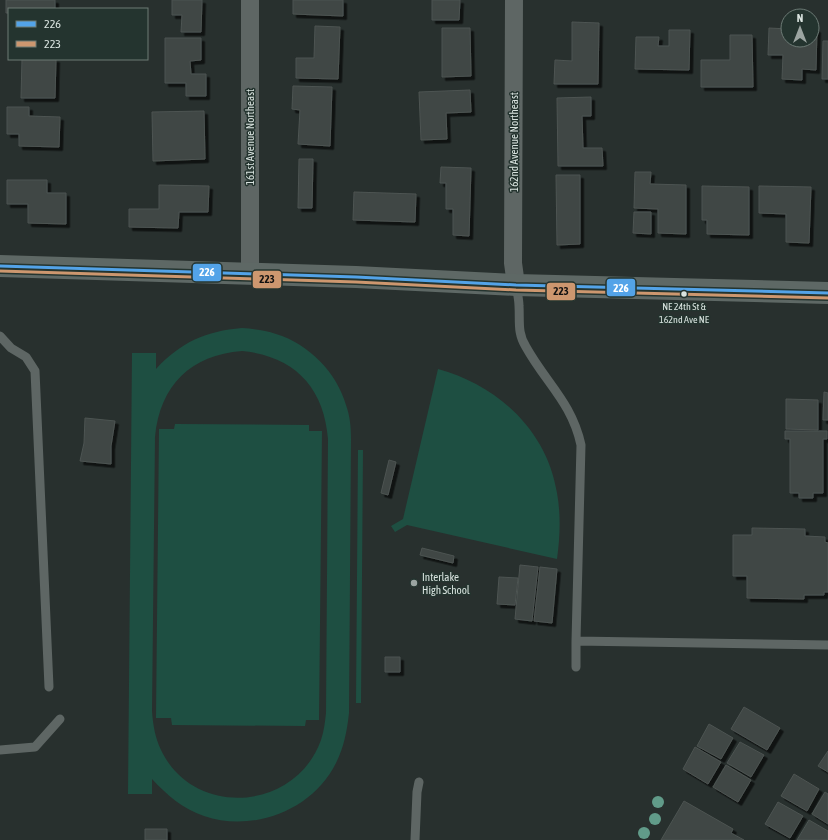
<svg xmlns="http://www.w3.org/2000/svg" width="828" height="840" font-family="'Asap Condensed',sans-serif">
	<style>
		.green { fill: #1e4f42; fill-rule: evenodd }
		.building { fill: #3f4644; stroke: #4d5452; filter: url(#shadow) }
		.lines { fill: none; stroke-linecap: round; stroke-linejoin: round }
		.service { stroke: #5e6664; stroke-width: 9 }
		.minor { stroke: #5e6664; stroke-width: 18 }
		.secondary { stroke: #5e6865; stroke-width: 22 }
		.bus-1-casing { stroke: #24342f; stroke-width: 6 }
		.bus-2-casing { stroke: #24342f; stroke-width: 6 }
		.bus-1 { stroke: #53a3e8; stroke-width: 3 }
		.bus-2 { stroke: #cd976f; stroke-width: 3 }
		.tree { fill: #619b89 }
		.bus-dot { fill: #d9e3df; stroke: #24342f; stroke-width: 1.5 }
		.poi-dot { fill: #9ba4a1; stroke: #24342f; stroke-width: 1.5 }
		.labels { text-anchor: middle; stroke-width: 3; stroke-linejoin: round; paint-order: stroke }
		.bus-label { font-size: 10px; fill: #d9e3df; stroke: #24342f }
		.street-label { font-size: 11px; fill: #d9e3df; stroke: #24342f }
		.poi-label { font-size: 11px; fill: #d9e3df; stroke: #24342f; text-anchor: start }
		.line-badge { stroke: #24342f; stroke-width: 1.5 }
		.badge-label { font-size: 11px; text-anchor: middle; font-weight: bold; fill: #fff }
		.pale-badge-label { font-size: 11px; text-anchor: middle; font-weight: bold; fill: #111 }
	</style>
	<defs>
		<filter id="shadow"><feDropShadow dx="3.5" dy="3.5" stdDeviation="0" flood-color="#0009"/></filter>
	</defs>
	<rect width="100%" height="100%" fill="#28302e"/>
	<path class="green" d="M242,328C254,329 265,330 276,334C309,344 337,373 346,405C350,416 351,427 351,439L349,713C347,731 344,747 336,763C313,810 253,833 204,816C183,809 167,795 152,779V794H128L132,353H156V369C181,342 206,331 242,328ZM242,351C294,356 324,387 328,439L326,713C325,722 324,731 321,740C296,811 194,819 161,750C155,737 153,725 152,711L155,437C160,385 191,355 242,351Z
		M438,369C497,385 547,430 557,493C561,515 560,537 557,559L407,525L395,532L391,526L403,519Z
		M175,424L309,425V431H322L319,720H306L305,726L172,725L171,718H156L159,429H174Z
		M358,450H363L361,703H356Z"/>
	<path class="building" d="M6,0H55V9H9V13H6Z
		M172,0H202L201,32H181L182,15H172Z
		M293,0H343V16L293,14Z
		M432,0H460L459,20H432Z
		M572,22L599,23L598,84H554L555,60L572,61Z
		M315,26L340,27L338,79L296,78V58H314Z
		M442,28H470L471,76L442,77Z
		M769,28L788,29V40H812V29H817L816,70L802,69V80L782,79L783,55H768Z
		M669,30H690L689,70L635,69L636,37H659L658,46H669Z
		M730,35H752L753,87H701V60H730Z
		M165,38H201V60L190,61L191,74H206V96H186V83H165Z
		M823,41H828V79H822Z
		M22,59H56L55,98H21Z
		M293,86L332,87L330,146L298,144L300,110L292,109Z
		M470,90L471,112L446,113L447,139L421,140L419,92Z
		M591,97V116H582L583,148H602L603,166H558L557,98Z
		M7,107H29V116L60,117L59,147L19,146V134H7Z
		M204,111L205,159L153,161L152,112Z
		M299,159H313L312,208H298Z
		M441,167L471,168L469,236L453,235V209H446V183H440Z
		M635,172H651L650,184L686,185V234L658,233V209L634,208Z
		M556,175H580V244L557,245Z
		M7,180H47V193H66V224L28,223V204H7Z
		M159,185L209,186L208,212H179L178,228L129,227V209H159Z
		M702,186L749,187V235L707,234V220H702Z
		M759,186L811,187L809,243L786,242V214L759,213Z
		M354,192L416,194L415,222L353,220Z
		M634,212H651V234L633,233Z
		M824,392L828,393V420H823Z
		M786,399L818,400V430L786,429Z
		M85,418L115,421L111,446V464L80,461L84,443Z
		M785,431H827V439H823V493H813V498H799V493H790V439H785Z
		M389,460L396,462L388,495L381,493Z
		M752,528L805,529V536L825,537V542L828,543V592H824V595H804V599L747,598V576H733V535H752Z
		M422,548L454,556L453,563L420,555Z
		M520,565L538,567L532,621L515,619Z
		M540,567L557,569L552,623L534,621Z
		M499,577L518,578L515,605L497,604Z
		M385,657H400V672H385Z
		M744,707L780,728L767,750L731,729Z
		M709,724L733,738L721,759L697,746Z
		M740,742L764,755L751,777L727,763Z
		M695,747L721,762L708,784L683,769Z
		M828,751V772L818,766Z
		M726,765L751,780L738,802L713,787Z
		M794,774L819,789L807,811L781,796Z
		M825,792L828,794V824L812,814Z
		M684,801L733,829L731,833L744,840H661Z
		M778,802L803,816L790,838L765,824Z
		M809,820L828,831V840H797Z
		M145,829H167V840H145Z"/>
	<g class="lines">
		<path class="service" d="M516,285C517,292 519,299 519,306C520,321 517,333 526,347C546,383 572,403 581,445L576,641L828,645
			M0,336L11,348L26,357L35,371L49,687
			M576,641V667
			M0,750L35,747L60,719
			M415,840L417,792L419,782"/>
		<path class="minor" d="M514,0L513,263L516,285
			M250,274V0"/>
		<path class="secondary" d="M0,266L356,277L516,285L828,293"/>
		<g class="bus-1-casing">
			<path id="bus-1" d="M0,266L356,277L516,285L828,293"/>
		</g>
		<g class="bus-2-casing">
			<path id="bus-2" d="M0,271L356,282L516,290L828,298"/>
		</g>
		<use href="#bus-1" class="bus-1"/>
		<use href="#bus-2" class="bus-2"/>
	</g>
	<g class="tree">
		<circle cx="658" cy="802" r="6"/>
		<circle cx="655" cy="819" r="6"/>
		<circle cx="644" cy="833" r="6"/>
	</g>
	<circle class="bus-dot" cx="684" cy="294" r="3.5"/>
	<circle class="poi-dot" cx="414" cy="583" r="4"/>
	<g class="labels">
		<g class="bus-label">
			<text x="684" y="310">NE 24th St &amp;<tspan x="684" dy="13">162nd Ave NE</tspan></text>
		</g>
		<g class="street-label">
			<text transform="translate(250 137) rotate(-90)" y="4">161st Avenue Northeast</text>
			<text transform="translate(514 142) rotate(-90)" y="4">162nd Avenue Northeast</text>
		</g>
		<g class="poi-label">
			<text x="422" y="581">Interlake<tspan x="422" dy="13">High School</tspan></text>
		</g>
	</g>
	<g class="line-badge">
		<rect x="192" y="263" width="30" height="19" rx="4" fill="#53a3e8"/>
		<rect x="252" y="270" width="30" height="19" rx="4" fill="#cd976f"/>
		<rect x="606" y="278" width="30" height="19" rx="4" fill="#53a3e8"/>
		<rect x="546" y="282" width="30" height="19" rx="4" fill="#cd976f"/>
	</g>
	<g class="badge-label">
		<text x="207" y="276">226</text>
		<text x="621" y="292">226</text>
	</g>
	<g class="pale-badge-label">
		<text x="267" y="283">223</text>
		<text x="561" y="295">223</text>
	</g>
	<rect x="8" y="8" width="140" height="52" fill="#24342f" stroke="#6c7a75"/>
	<rect x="16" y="21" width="20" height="6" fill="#53a3e8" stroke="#6c7a75"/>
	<text x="44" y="28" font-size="12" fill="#d9e3df">226</text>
	<rect x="16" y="41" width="20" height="6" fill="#cd976f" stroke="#6c7a75"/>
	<text x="44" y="48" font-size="12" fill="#d9e3df">223</text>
	<g transform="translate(800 28)"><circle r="19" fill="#24342f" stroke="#6c7a75"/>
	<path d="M0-3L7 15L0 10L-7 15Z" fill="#9ba4a1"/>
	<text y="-6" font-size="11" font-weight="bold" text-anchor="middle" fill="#d9e3df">N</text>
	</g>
</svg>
